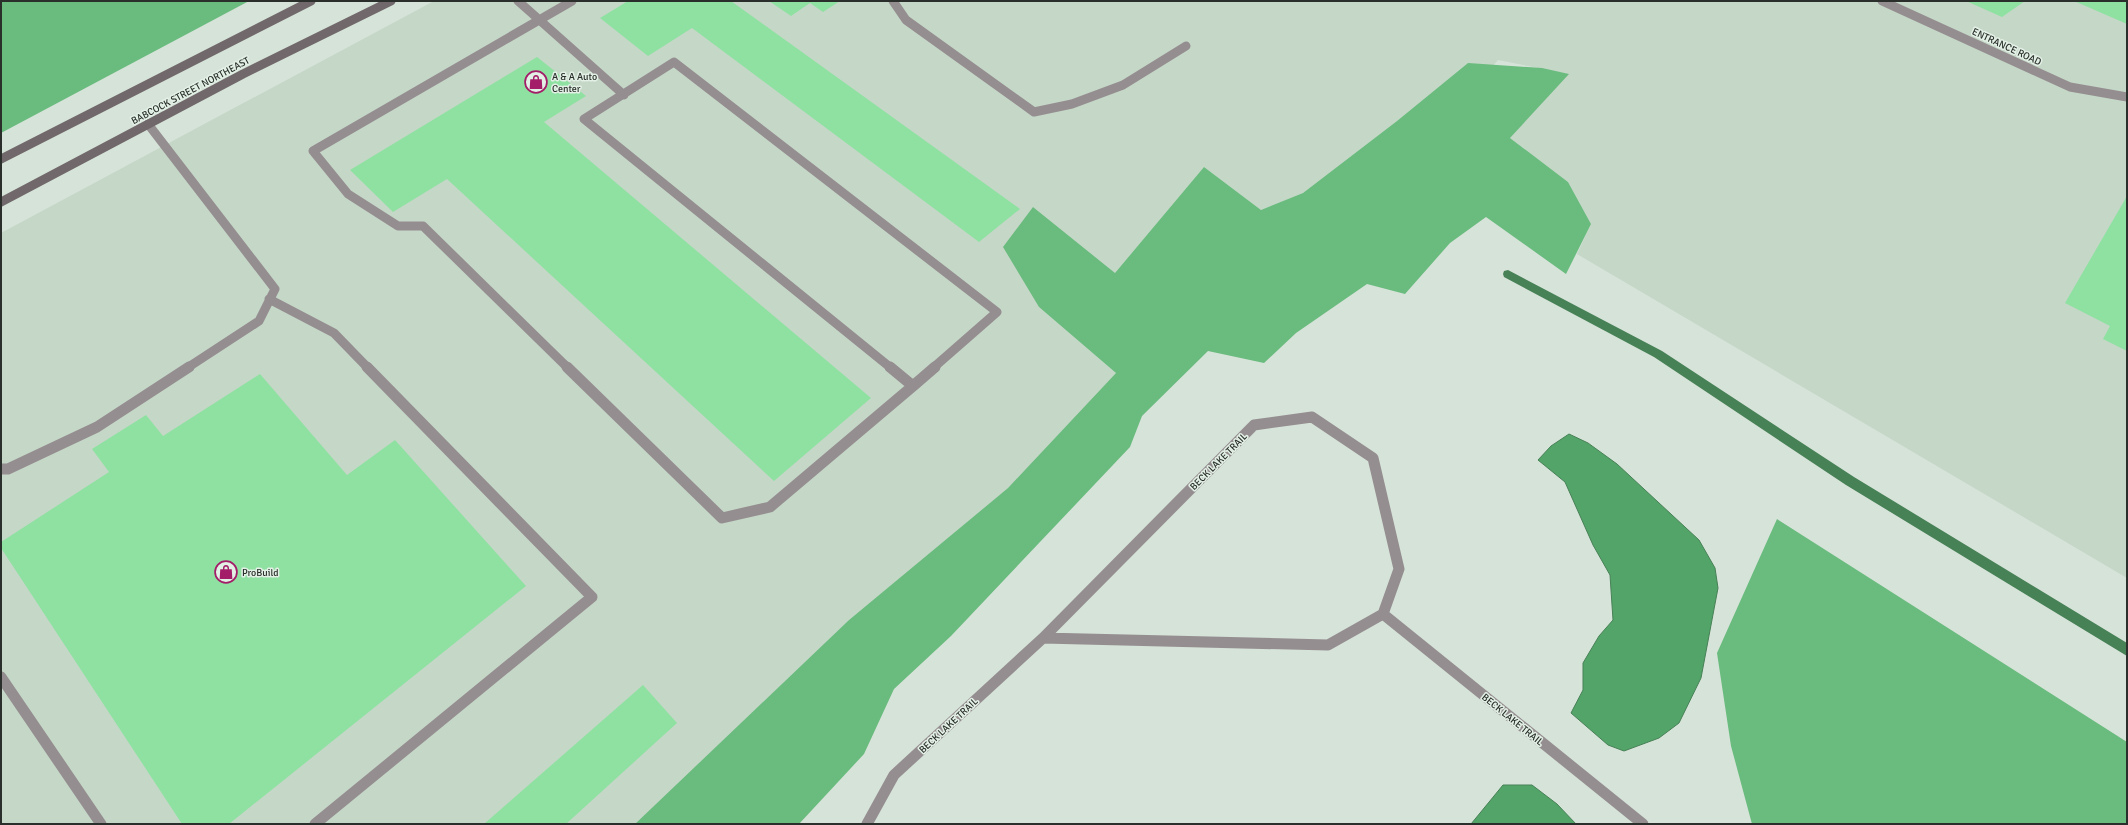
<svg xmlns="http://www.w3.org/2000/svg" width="2128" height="825" font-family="Signika,sans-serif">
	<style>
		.built { fill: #c5d7c7 }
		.forest { fill: #6abb7e }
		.water { fill: #53a469; stroke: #478156 }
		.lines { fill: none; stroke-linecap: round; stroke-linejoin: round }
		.stream { fill: #478156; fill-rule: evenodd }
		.building { fill: #8fe1a2 }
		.lane-far1 { stroke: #958e91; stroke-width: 9 }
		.lane { stroke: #958e91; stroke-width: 11 }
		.street-far1 { stroke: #958e91; stroke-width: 9 }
		.street { stroke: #958e91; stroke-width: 11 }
		.secondary { stroke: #71686b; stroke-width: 9 }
		.labels { text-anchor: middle; stroke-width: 3; stroke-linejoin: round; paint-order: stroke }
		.street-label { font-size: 10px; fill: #2a2f2b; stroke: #e3f0e6 }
		.poi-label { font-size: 10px; fill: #2a2f2b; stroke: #e3f0e6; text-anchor: start }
	</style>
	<rect width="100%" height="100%" fill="#d6e3d9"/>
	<path class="built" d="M434,1H2127V578L1577,254L1591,224L1568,182L1510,138L1568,74L1498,60L1490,69L1468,63L1397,121L1303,193L1261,210L1204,167L1115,273L1033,207L1039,307L1116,373L1008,488L849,620L635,824H1V233Z"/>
	<path class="forest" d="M1,1H249L1,133Z
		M1468,63L1542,68L1569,74L1510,138L1568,182L1591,224L1566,274L1486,217L1450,243L1405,294L1367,284L1296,333L1264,363L1208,351L1142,416L1130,447L951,636L894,689L864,754L799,824H635L849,620L1008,488L1116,373L1039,307L1003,247L1033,207L1115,273L1204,167L1261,210L1303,193L1397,121Z
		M1777,519L2127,742V824H1752L1731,746L1717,653Z"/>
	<path class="water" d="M1569,434L1588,443L1617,464L1699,540L1715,568L1718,588L1701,678L1679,723L1659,738L1624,751L1608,745L1571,713L1583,690V663L1599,636L1613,620L1610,575L1593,545L1565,482L1538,460L1551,446Z
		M1503,785H1532L1557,804L1576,824H1471Z"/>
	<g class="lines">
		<path class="stream" d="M1508,270L1662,351L1854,477L2127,643V656L1846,485L1654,357L1504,277L1503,274L1504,271Z"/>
	</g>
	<path class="building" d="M628,1H731L1020,209L979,242L692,28L648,56L600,18Z
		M769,1H840L823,12L810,3L791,16Z
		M1966,1H2025L2002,17Z
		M2074,1H2127V24Z
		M537,57L586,96L544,122L871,398L774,481L447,179L393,212L350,170Z
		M2127,196V351L2103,339L2110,326L2065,303Z
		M260,374L347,475L395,440L526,586L229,824H182L1,548V542L109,472L92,449L146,415L163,436Z
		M643,685L677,723L566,824H484Z"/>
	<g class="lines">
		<path class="lane-far1" d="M518,1L624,95
			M893,1L906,20L1034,112L1072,104L1123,85L1186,46
			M148,124L275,289L259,321L187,368
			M269,299L334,333L368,368
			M568,368L423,226H398L348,194L313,151L572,1
			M891,368L584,119L674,62L997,312L933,368"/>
		<path class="lane" d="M567,367L722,518L770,507L913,386
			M890,367L913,386L935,367
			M1,469H8L97,427L189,367
			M1,677L101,824
			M315,824L592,597L367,367"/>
		<path class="street-far1" d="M1882,1L2070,87L2127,97"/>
		<path class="street" d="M1312,417L1373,458L1399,569L1383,614L1328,645L1043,638L1254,425Z
			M1383,614L1643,824
			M867,824L894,775L1043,638"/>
		<path class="secondary" d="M1,159L311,1
			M1,202L243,74L391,1"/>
	</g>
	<defs>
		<g id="shop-ring" transform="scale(1.15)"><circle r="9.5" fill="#e3f0e6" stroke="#a31d68" stroke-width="1.5"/><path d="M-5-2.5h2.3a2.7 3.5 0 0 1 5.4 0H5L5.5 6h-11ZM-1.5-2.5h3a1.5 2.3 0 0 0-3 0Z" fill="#a31d68"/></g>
	</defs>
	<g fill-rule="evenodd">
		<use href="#shop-ring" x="536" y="82"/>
		<use href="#shop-ring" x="226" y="572"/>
	</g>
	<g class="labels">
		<g class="street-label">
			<text transform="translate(2007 46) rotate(25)" y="4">ENTRANCE ROAD</text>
			<text transform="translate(190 90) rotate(-28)" y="4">BABCOCK STREET NORTHEAST</text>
			<text transform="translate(1218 461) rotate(-45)" y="4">BECK LAKE TRAIL</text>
			<text transform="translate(1513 719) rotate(39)" y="4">BECK LAKE TRAIL</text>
			<text transform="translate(948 725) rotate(-43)" y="4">BECK LAKE TRAIL</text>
		</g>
		<g class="poi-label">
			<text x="552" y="80">A &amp; A Auto<tspan x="552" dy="12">Center</tspan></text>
			<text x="242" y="576">ProBuild</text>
		</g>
	</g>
	<rect width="2128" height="825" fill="none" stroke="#2a2f2b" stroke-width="4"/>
</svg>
